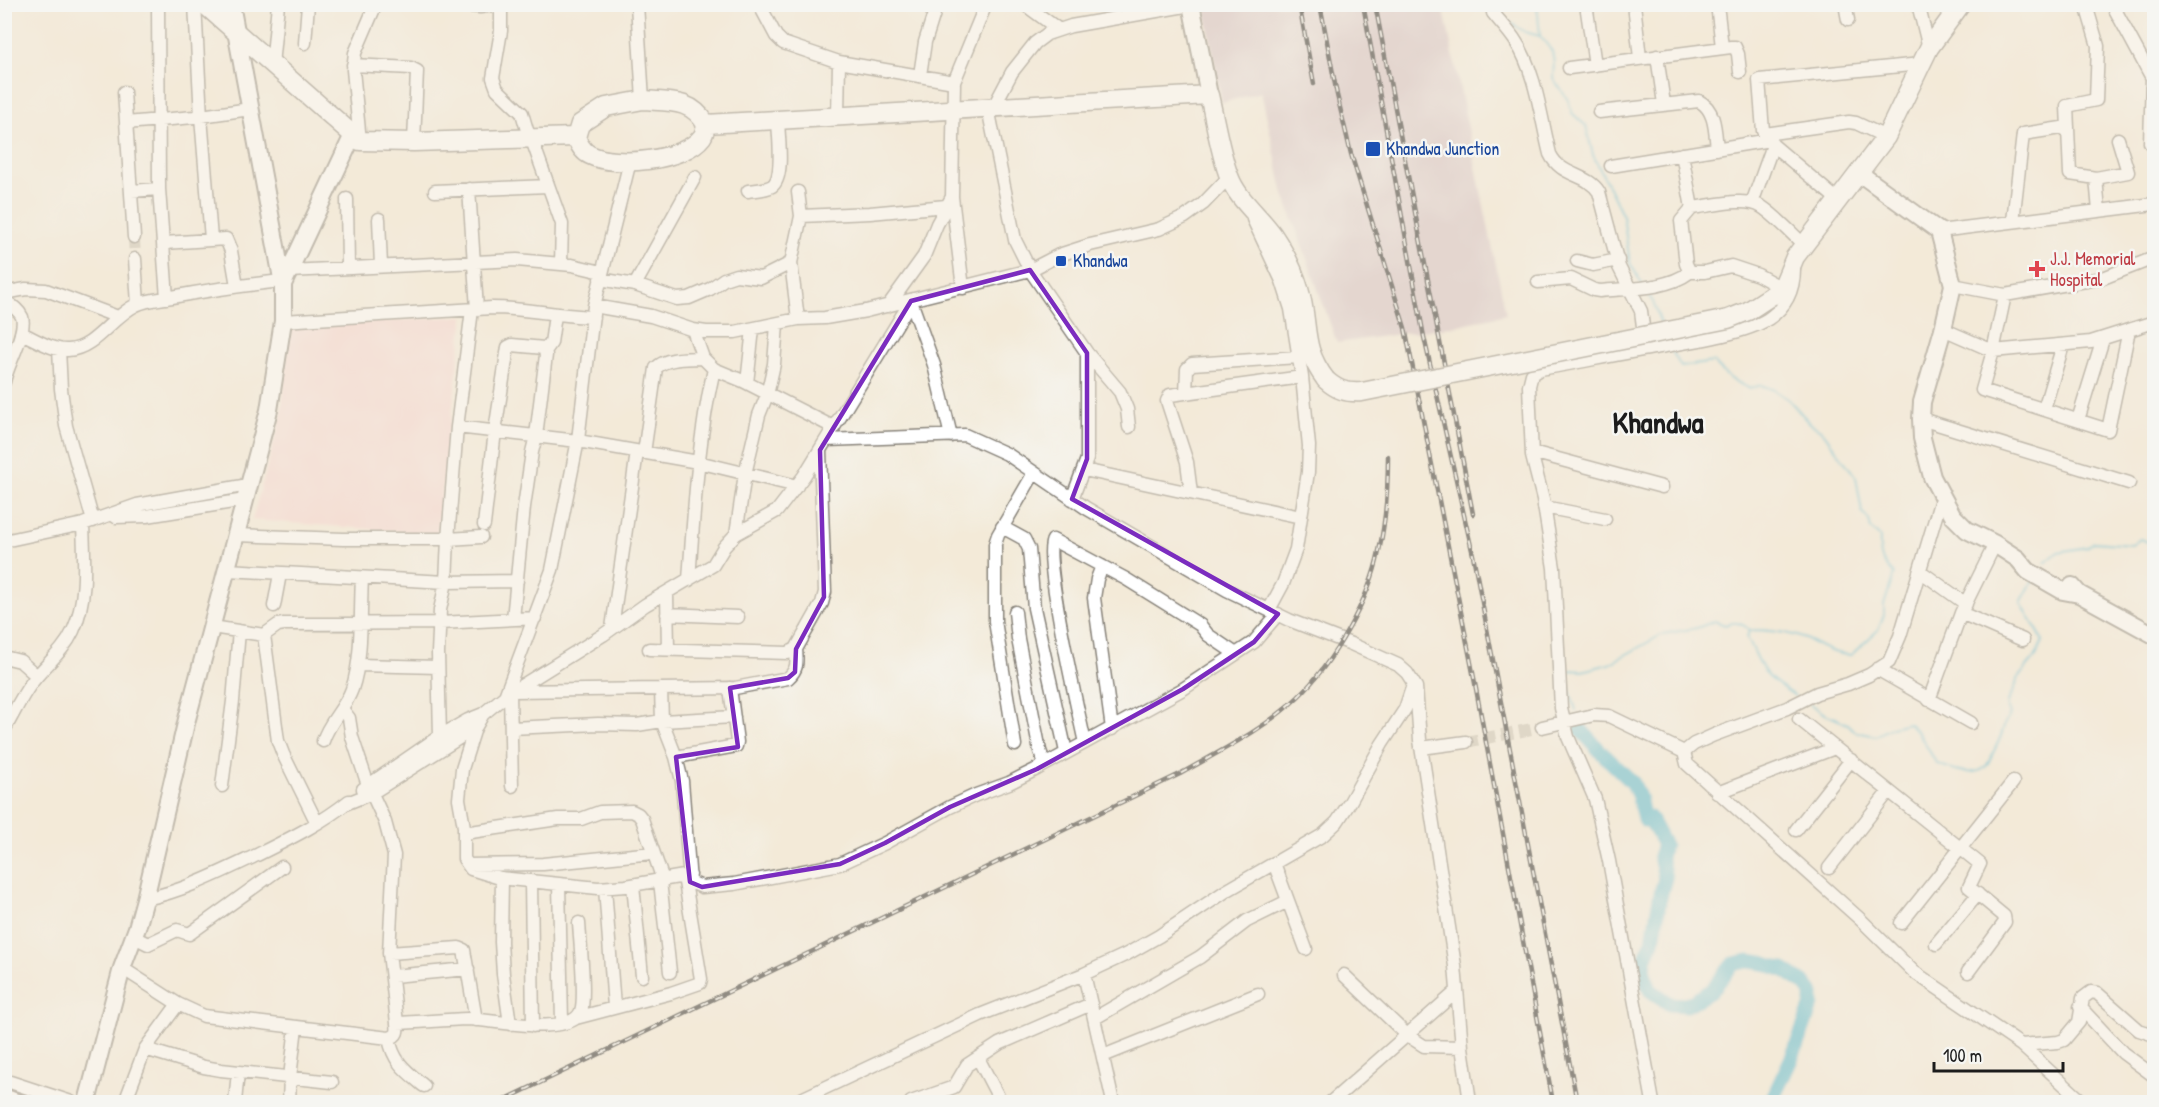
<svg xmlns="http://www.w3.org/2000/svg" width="2159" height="1107" font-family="'Patrick Hand',sans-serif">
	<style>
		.built { fill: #f7d0cd }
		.industrial { fill: #d2bec3 }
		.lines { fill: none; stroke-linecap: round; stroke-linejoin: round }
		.stream { stroke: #51b7cf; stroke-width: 2 }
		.river { stroke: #51b7cf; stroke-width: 15 }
		.minor-tunnel { stroke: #c8c1b2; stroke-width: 12; stroke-dasharray: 12 6; stroke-linecap: butt }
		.minor-casing { stroke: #88837a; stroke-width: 15 }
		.major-casing { stroke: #88837a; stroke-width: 20 }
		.highway-casing { stroke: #88837a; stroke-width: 21 }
		.minor { stroke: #fff; stroke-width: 12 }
		.major { stroke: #fff; stroke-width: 16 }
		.highway { stroke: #fff; stroke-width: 18 }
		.rail-casing { stroke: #1c1c1c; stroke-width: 4.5 }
		.rail { stroke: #f6f6f2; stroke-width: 2; stroke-dasharray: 7; stroke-linecap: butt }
		.highway-bridge-casing { stroke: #88837a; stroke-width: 21; stroke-linecap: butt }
		.highway-bridge { stroke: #fff; stroke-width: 18 }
		.marked { fill: none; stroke: #7b2cbf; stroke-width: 4.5; stroke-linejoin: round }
		.transit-dot { fill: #1a4fb4; stroke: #f6f6f2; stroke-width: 2 }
		.health-dot { fill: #e0444e; stroke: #f6f6f2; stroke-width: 2 }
		.labels { text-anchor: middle; stroke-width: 5; stroke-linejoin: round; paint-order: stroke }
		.transit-label { font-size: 18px; fill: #164399; stroke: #f6f6f2; text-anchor: start }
		.health-label { font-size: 18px; fill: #be3a42; stroke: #f6f6f2; text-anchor: start }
		.town-label { font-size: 30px; font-weight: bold; fill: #1c1c1c; stroke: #f6f6f2 }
	</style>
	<rect width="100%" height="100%" fill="#f6f6f2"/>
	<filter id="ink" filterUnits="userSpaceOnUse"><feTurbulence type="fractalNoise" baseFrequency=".0167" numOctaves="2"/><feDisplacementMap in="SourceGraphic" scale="12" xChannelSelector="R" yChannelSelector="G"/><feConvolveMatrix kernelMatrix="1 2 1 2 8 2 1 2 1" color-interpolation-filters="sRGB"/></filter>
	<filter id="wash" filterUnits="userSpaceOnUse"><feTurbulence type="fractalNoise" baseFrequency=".008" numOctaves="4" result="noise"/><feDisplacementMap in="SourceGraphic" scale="24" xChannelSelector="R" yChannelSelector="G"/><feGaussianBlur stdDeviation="1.35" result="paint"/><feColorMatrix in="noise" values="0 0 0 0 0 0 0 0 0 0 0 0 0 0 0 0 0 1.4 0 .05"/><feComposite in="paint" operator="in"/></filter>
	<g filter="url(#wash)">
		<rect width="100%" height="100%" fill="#f3ead8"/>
		<path class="built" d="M464,316L437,534L252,520L282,414L289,328Z"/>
		<path class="industrial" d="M1204,5H1443L1506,314L1455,326L1337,343L1284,195L1261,92L1222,103Z"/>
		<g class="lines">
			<path class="stream" d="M1497,4L1501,13
				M1537,4L1540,36L1552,51L1554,63L1553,78L1568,100L1572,113L1586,126L1593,155L1623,216L1630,263L1642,284
				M1506,20L1525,32L1540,36
				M1646,291L1653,302L1661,324
				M1671,349L1681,367L1713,362L1729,378L1750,389L1761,385L1774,390L1788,399L1811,424L1822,431L1856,477L1862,512L1869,520L1871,529L1880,538C1879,556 1881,561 1894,574L1884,605V615L1878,630L1851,655C1831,654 1823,647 1806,639C1788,632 1768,630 1749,630
				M2045,563L2058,552L2087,547L2094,542L2132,545L2140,539L2154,544
				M1810,704L1823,713L1848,724L1856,732L1876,736L1892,727L1908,723L1918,732L1937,764C1950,768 1970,777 1983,769C1988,766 1990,758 1993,753C1998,743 2003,734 2005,722L2008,719L2010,714C2002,700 2017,692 2017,679L2035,658L2043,641C2037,627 2026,615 2021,602L2033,581
				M1576,710L1565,677L1570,670L1582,671L1609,664L1663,634L1697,628L1715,621L1725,625C1734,621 1742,622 1749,630L1747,638C1755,650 1759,666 1768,676C1776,684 1787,690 1795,696"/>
			<path class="river" d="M1581,730L1603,754L1633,783L1639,797L1644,820L1649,817L1664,845L1660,856L1665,878L1660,897L1653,941L1645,959L1644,974L1650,990L1670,1004L1687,1005L1711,991L1733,964L1748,961L1763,963L1784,970L1805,984L1812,993V1004L1793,1055L1771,1102"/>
		</g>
	</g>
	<g filter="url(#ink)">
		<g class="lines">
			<path class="minor-tunnel" d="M134,237L135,259
				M1466,742L1542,727"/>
			<g class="minor-casing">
				<path id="minor" d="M158,4L159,189L167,298
					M195,4L201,117L211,239
					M448,4L480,7L503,4
					M501,4V31L493,78L497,89L522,113L527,130L532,140L562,224L561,264
					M637,4L643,100
					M759,4L776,36L783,43L839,62L954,82
					M1024,4L1058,29
					M1586,4L1595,65
					M1634,4L1640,58
					M1717,4L1722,47
					M1845,4L1848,20
					M1918,4L1929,48
					M2090,4L2088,12L2098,46L2096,100L2067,106L2070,174L2096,178L2099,211
					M2112,4L2152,78L2150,143
					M1493,13C1501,23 1510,32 1516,42C1536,72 1541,119 1550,154C1561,177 1587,173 1599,192L1619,267L1641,311L1645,342
					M305,43L308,4
					M1657,56L1664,104
					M272,65L278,4
					M353,65L411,68L417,71L414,142
					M1569,68L1731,47H1735L1738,54L1740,72
					M920,75L925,42L937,4
					M124,92L134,237
					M988,108L1015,240L1030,270L1087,353L1120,392L1127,409L1129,427
					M993,108L1012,72L1035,43L1047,34L1071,26L1191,5
					M1599,112L1699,101C1716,110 1715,132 1717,149
					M838,115L839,62
					M126,123L194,117L250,109
					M1765,134L1849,122L1856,123L1886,137
					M360,141L353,70L355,53L376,4
					M1682,154L1692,208
					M1611,166L1770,140
					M2096,178L2128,172L2118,139
					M469,189L477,309
					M131,191L159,189
					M435,191L548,186
					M748,191C755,190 765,190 772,186C785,177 778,135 778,119
					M952,197L963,288
					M347,199L348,267
					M1839,201L1773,145L1763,131L1759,80L1921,64
					M1752,203L1773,145
					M801,216L870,213L946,206
					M379,219L381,266
					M1253,219L1282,281L1291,309L1302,377L1309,446L1308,472L1296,549L1283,584L1269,610
					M2013,221L2023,134L2068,127
					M1939,231L2154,204
					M164,243L226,239L231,251L237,286
					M135,259L138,304
					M1577,261L1593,265L1618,260
					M289,271L517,260L572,265L602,272
					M600,279L635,285L677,299L689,298L710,289L724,279L736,275L761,278L791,263
					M1538,282L1571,279L1594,290L1600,291C1629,288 1666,290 1690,272
					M635,285L695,177
					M1953,285L2005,295L2103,278L2154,258
					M1782,288L1758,275L1731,266L1705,272H1690L1686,264L1681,221L1692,208C1711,206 1746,196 1762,207C1777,217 1791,233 1804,245
					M4,293L26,289L46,290L118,317
					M2005,295L1993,351L1982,390L2108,430L2129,330
					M4,300C11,305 19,310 22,317C27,332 7,365 4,382
					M911,301L934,365L951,436
					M594,306L651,316L693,330L706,332H735L798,319L825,318L866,311L1030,270L1059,255L1090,245L1159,229L1185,217L1203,204L1229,177
					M888,306L924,256L937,224L952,197L954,82L986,4
					M798,319L791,263L801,216L798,192
					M283,321L492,308C526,308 559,316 593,317
					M1943,329L1993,351L2091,342L2154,322
					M693,330L703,358L714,369L743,381L833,427
					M21,333C35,339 53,351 68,350C95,349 112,316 136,305C146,300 161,299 172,297C208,290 245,285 281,281
					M59,349L61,389L66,426L93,521
					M546,350L551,343L555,315
					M747,383L753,329
					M1186,393L1187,369L1192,364L1299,357
					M2044,409L2063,345
					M1921,419L2129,483
					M2078,420L2103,339
					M457,427L578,441L698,462L797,486
					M826,440L965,435L1007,454L1086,508L1227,590L1289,620L1351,644L1398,665L1407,673L1416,687L1420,740L1455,966L1462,1047L1470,1102
					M1532,452L1662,487
					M644,453L656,368C667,357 688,359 703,358
					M1084,470L1301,517
					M1191,493L1187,462L1167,401L1170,395L1302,377
					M1942,496L1900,636L1889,662L1869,675L1848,684L1817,693L1787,708L1714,735L1694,744L1684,752L1687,764L1861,920L1914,972L2021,1045L2083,1102
					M1072,499L1087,459V353
					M1544,507L1605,519
					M116,517L147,516L245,500
					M484,525L495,431L508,347L512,345L544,348L546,355L536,436L532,452L524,507L513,619
					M1002,527L1024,539L1029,549L1034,608L1066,752
					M736,534L745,474L759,415L767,395L774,364L777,324
					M236,535L343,539H448L457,427L472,310
					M4,541L83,524L137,505L248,485
					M1102,566L1097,579L1094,598L1112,729
					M227,570L446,582L517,581
					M1920,571L1966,604
					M689,580C694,509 698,438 714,369
					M667,593L668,649
					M274,606L280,574
					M1015,612L1018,639L1040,751L1045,764
					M1961,613L2023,640
					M667,614L738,617
					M212,627L264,635L278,625L284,624L440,623L535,618
					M612,628L637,452
					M264,635L278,741L283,754L317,823
					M649,649L788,653L796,649L822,603L825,592L820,451
					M4,657L20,661L37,676
					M358,665L438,667
					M1877,669L1971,723
					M661,689L662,721L676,757L682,781L690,882L702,887L734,884L840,864L885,843L950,807L976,795L1009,783L1037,769L1183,689L1254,642L1278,614
					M513,691L735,688L788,678C798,669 797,662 796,649
					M510,692L512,786
					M505,696L552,570L578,440L594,306L630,161
					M1929,700L1961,613L1995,544
					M1799,719L1980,864L1969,887L2004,916L2005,922L1968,972
					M1542,727L1594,715L1609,716L1684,752
					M475,728L462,769L459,799L464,827V859L471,869L500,878L598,888L626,886L690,875
					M511,728L598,724L637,725L662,721L734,717
					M4,730C13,715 20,699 30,685C43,666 63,653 73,631C88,598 84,559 83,524
					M440,736L438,653L440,610L446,582L448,539L481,537
					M323,741C329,721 345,709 352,689C363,657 360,613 362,578
					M1085,743C1079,715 1042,554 1053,540L1126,579L1200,625L1208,635L1236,654
					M1015,745L995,621V544L998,535L1034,473
					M1421,748L1466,742
					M676,757L736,746L737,742L730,688
					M222,786L233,701L239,631
					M363,789L440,736L468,720L483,714
					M1717,793L1835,748
					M345,804L372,793L475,728L483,714L505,696L603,635L645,605L713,565L724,547L736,534L777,511L804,476L911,301
					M1796,830L1851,760
					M464,833L558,819H581L600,812L632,811L638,814L642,819L663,880
					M1274,863L1306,949
					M468,865L543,864L653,853
					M1829,868L1889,791
					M502,878L501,942L503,974L510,1024
					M531,881L533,1026
					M660,881L670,972
					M559,884L562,1022
					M633,885L642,976
					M605,888L614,1007
					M145,899C184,891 221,872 257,855C289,839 322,823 349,801
					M1901,923L2013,782
					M134,937L148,944L177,930L189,934L192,932L282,867
					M1936,944L1978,894
					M389,953L459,948L464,950L476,1020
					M122,968L178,1004L204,1016L389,1038C398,1036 398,1031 397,1023L389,953L394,855L385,822L368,785L352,737L349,718L342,709
					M1084,974L1113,1102
					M1344,975L1407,1035L1424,1046L1462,1047
					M393,976L468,969
					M2080,1007L2123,1053L2154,1076
					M576,1018L671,993L700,983L701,979L684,876
					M1095,1018L1200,957L1247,921L1288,901
					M397,1023C420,1022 444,1020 467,1019C488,1019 572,1038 581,1011C586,998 580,940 579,923
					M389,1038C393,1062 406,1071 424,1086
					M2021,1045L2058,1042L2064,1040L2079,1022L2083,998L2091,992L2097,993L2139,1030L2154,1035
					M145,1049L204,1067L221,1070L332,1082
					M1103,1056L1258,994
					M978,1058L1001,1102
					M4,1080L71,1102
					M4,1095L22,1102
					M125,1102L145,1049L178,1004
					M235,1102L238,1072
					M289,1102L290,1077L296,1027
					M795,1102L980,1015L1084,974L1127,954L1159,936L1226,891L1323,835L1337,822L1350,802L1382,744L1405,709L1413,685
					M911,1102L954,1087L967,1065L999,1044L1091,1004
					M1331,1102L1457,991
					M1653,1102L1609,861L1595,799L1568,737L1561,708L1554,568L1543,499L1532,456L1529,386L1532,374L1540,369C1576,363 1612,355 1648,349C1680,343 1741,336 1768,319C1786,307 1794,290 1794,269"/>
			</g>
			<g class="major-casing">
				<path id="major" d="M1191,4L1209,95
					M1859,173L1939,231L1953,285L1943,329L1922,402L1921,419L1922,438L1932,477L1942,496L1953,516L1967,530L1995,544L2018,559L2028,571L2063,591L2079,594
					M283,284L353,135
					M2072,586L2079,594L2154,635
					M87,1102L122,968L137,928L145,899L187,719L269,410L283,321V284L231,4"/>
			</g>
			<g class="highway-casing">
				<path id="highway" d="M204,4L360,141L414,142L576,137
					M643,100C670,102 691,99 706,124C705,129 705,133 702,137C684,161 616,168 590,155C583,152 579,145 576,137L580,124L606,107Z
					M706,124L1209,95C1215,120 1220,153 1229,176C1237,199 1259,215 1273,235C1283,250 1294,271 1299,289C1310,325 1300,346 1326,380
					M1771,296L1782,288L1795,257L1886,137L1929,48L1961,4"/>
			</g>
			<use href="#minor" class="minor"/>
			<use href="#major" class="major"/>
			<use href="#highway" class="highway"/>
			<g class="rail-casing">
				<path id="rail" d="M1299,4L1314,84
					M1320,4L1337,95L1351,154L1405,328L1474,678L1553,1102
					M1363,4L1424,337L1473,555L1577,1102
					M1375,4L1473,514
					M500,1102L1180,774C1220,751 1264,730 1298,697C1333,663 1370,599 1379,551C1386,520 1388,488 1388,456"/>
			</g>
			<use href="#rail" class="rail"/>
			<g class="highway-bridge-casing">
				<path id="highway-bridge" d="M1326,380C1337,390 1346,393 1362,392L1728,319L1748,311L1771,296"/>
			</g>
			<use href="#highway-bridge" class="highway-bridge"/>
		</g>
	</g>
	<path d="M0 0H2159V1107H0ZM1030,270L1087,353V459L1072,499L1278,614L1254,642L1183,689L1037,769L950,807L885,843L840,864L702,887L690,882L676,757L738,747L730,688L788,678L795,672L796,649L824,597L820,450L911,301Z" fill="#f3ead8" fill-opacity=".55" fill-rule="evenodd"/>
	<path class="marked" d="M1030,270L1087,353V459L1072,499L1278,614L1254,642L1183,689L1037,769L950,807L885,843L840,864L702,887L690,882L676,757L738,747L730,688L788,678L795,672L796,649L824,597L820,450L911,301Z"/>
	<g class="transit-dot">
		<rect x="1365" y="141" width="16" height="16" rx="3"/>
		<rect x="1055" y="255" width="12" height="12" rx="3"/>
	</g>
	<path class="health-dot" d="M2034 260h6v6h6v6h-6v6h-6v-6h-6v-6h6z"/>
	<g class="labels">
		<g class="transit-label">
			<text x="1386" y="155">Khandwa Junction</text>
			<text x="1073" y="267">Khandwa</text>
		</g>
		<g class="health-label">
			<text x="2050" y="265">J.J. Memorial<tspan x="2050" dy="21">Hospital</tspan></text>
		</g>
		<g class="town-label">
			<text x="1658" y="433">Khandwa</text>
		</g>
	</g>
	<rect width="2159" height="1107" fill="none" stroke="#f6f6f2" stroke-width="24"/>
	<path d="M1934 1062v9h129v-9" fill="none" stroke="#1c1c1c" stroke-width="3"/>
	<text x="1943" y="1062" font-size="18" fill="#1c1c1c" stroke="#f6f6f2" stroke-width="4.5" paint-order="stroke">100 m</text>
</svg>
